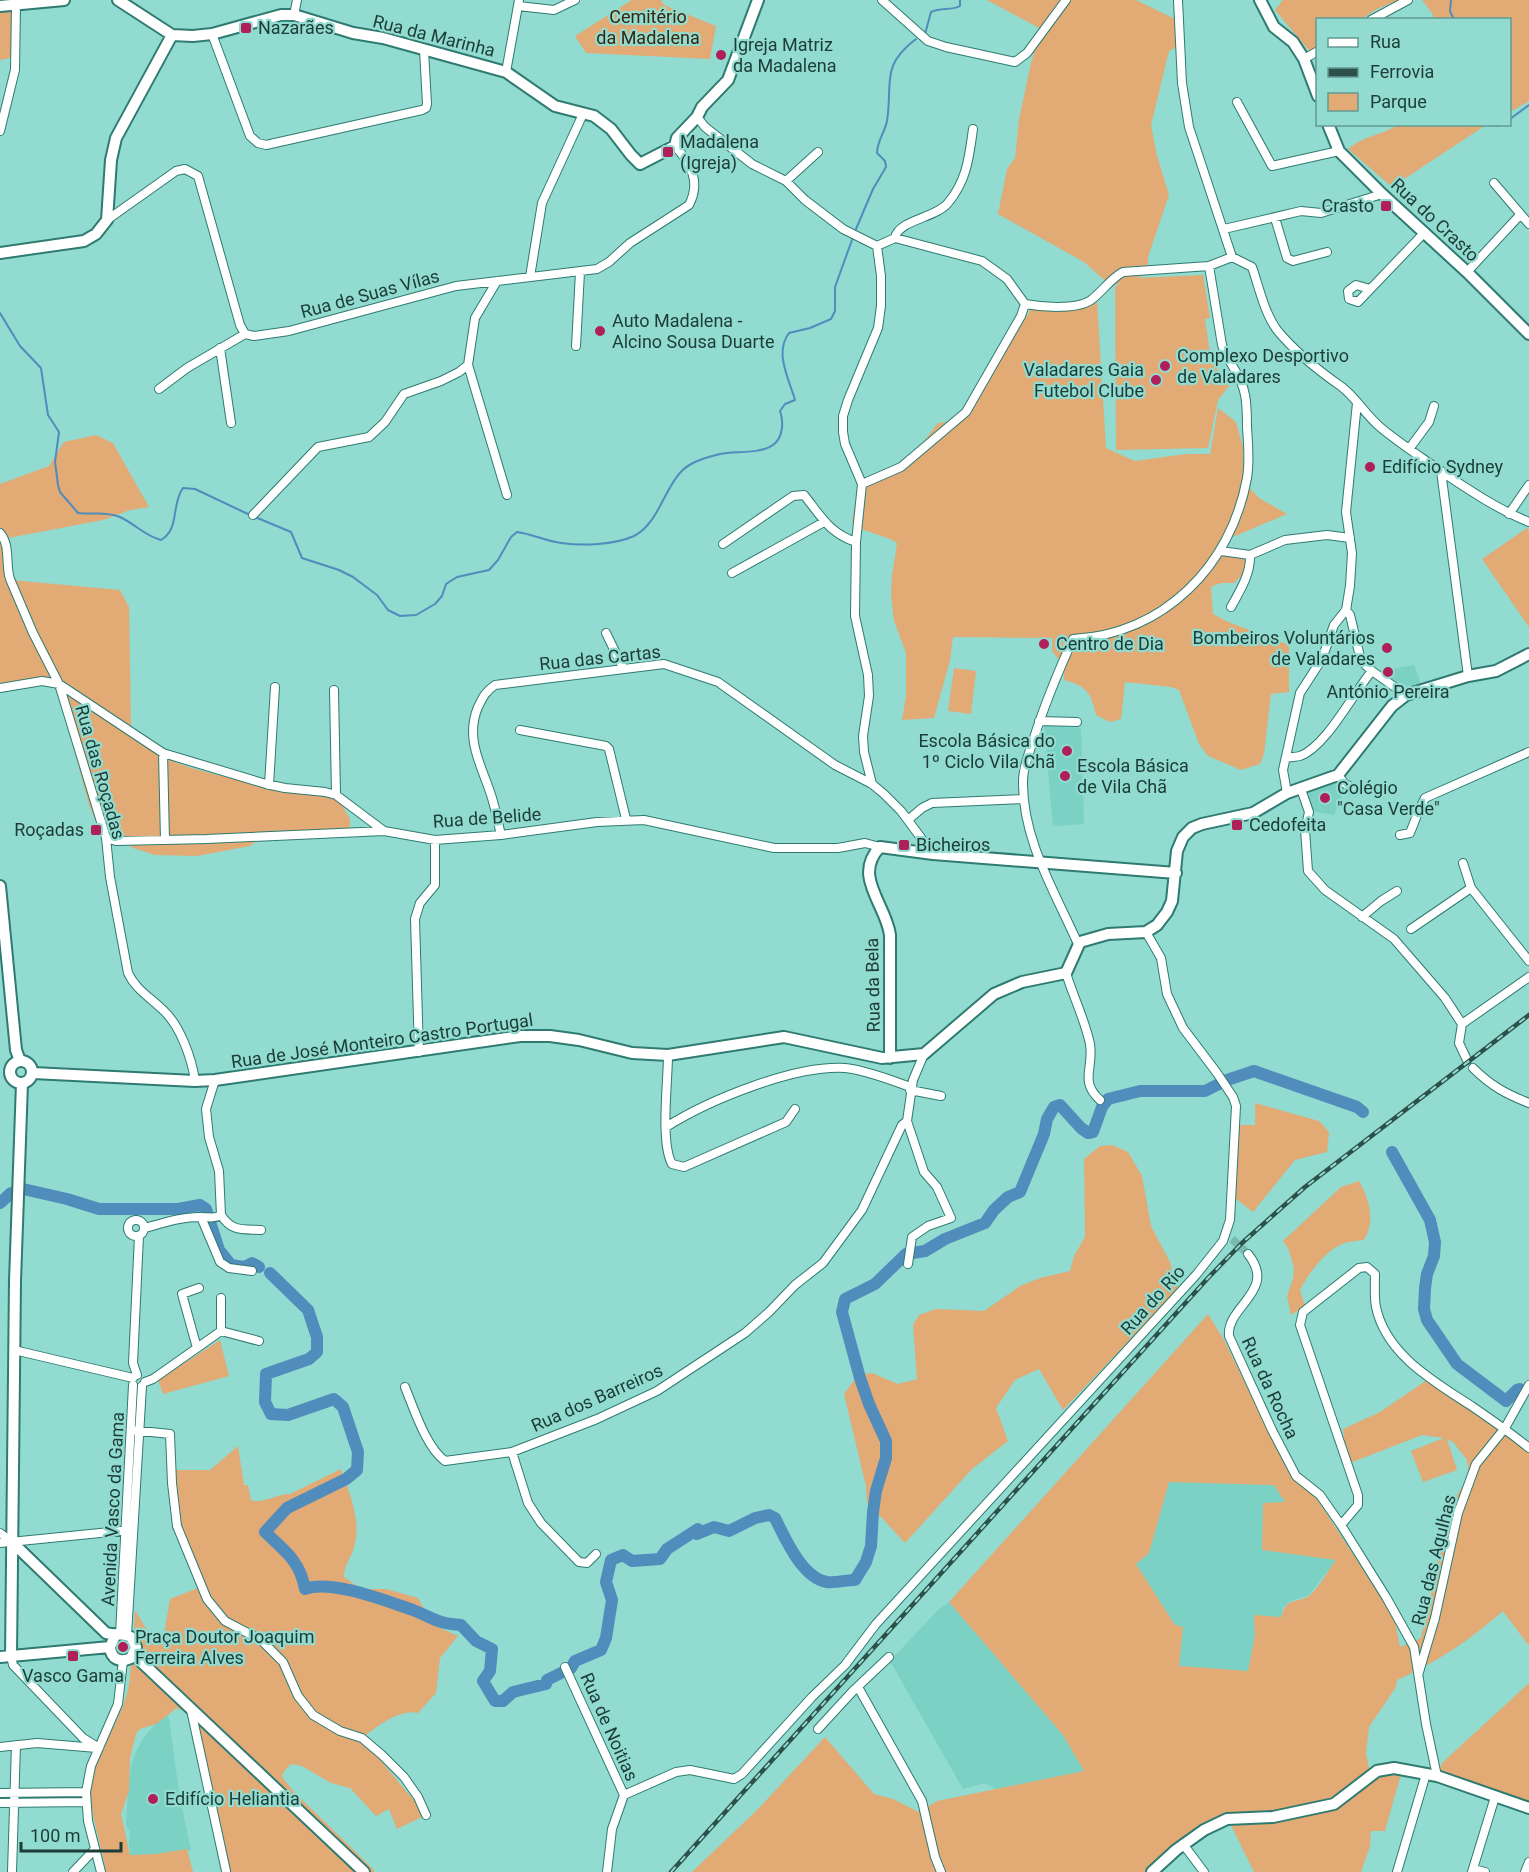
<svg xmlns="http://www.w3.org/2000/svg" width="1529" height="1872" font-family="Roboto,sans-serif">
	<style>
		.built { fill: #7bd1c4 }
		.green { fill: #e2aa75; fill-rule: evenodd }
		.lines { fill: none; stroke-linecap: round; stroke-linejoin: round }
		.stream { stroke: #508cbc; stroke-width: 2 }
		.river { stroke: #508cbc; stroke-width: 12 }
		.street-tunnel { stroke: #7abbb1; stroke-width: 8; stroke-dasharray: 8 4; stroke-linecap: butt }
		.street-casing { stroke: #2f7b71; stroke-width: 10 }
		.secondary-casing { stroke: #2f7b71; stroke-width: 14 }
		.street { stroke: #fff; stroke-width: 8 }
		.secondary { stroke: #fff; stroke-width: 10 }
		.rail-casing { stroke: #2c504a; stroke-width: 4.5 }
		.rail { stroke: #91dbd0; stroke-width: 2; stroke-dasharray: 7; stroke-linecap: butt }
		.poi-dot { fill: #af2058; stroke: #91dbd0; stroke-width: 2 }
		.labels { text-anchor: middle; stroke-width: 4.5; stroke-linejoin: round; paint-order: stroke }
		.park-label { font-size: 18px; fill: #3c250d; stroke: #91dbd0 }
		.poi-label { font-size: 18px; fill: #1d3c37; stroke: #91dbd0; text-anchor: start }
		.street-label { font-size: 18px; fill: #1d3c37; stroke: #91dbd0 }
	</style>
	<rect width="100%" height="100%" fill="#91dbd0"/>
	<path class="built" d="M1414,665L1422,687L1406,690L1388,677L1392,676L1393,669Z
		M1044,726L1081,728L1084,824L1053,826Z
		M1335,780L1346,786L1334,815L1313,811L1308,798L1309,793Z
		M1169,1481L1274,1485L1285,1502L1337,1559L1309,1595L1289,1602L1283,1608L1281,1617L1254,1615L1255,1635L1249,1671L1178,1666L1175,1626L1136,1564L1149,1553Z
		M949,1602L1063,1735L1084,1771L995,1789L985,1783L963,1789L890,1661L939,1609Z
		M164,1713L169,1718L180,1799L191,1850L131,1861L129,1843L130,1832L126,1825L129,1777L134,1756L142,1740Z"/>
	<path class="green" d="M632,0H661L664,5L716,26L710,59L586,53L575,36Z
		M987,0H1136L1175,19L1177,47L1169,51L1151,125L1157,156L1169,195L1148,257V274L1136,278L1203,275L1210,318L1205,319L1211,360L1229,386L1218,400L1208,448L1116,450L1115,287L1121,283L1111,286L1084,262L998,214L1007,169L1015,158L1019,119L1031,63L1041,29Z
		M1283,0H1399L1377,9L1361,19L1318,20L1317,49L1311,53L1275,10Z
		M1422,0H1529V101L1510,112V20L1434,19L1432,13Z
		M12,11L14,39L10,58L0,60V12Z
		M1398,125V124L1486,125L1392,187L1348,149C1363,136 1382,135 1398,125Z
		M1097,301L1106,448L1135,461L1186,454H1210L1218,408L1236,422L1243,447V481L1259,498L1287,514L1221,542L1229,551L1248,562L1243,574L1234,583H1221L1211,587L1213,614L1228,622L1289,645V692L1271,694L1264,754L1260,764L1241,770L1208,756L1199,744L1179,690L1171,687L1125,682L1121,719L1110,722L1096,715C1091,693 1087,686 1064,680V666L1052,651V638L953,637L950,660L934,718L902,720L906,696V653L894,621L891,595L892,576L897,543L890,539L861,529V524L852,522L859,479L885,477L918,449L938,423L949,422L968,407L1025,316L1028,315L1031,308L1092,304Z
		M96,435L113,443L149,507L130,510L103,520L8,538L11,580L120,590L129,607L131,725L127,733C143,743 158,755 175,762C228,783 285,784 339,800L350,819V827L347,830L266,833L250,846L197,856L155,855L133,848L98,827L89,805L60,698L49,678L0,683V484L49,466L64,442Z
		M1527,528L1529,531V627L1482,559Z
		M954,668L976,671L971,714L948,711Z
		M1255,1103L1319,1121L1329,1132L1327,1152L1295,1160L1253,1212L1235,1198L1239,1125H1255Z
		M1112,1145L1128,1152L1142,1176L1151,1226L1171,1264L1172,1277L1179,1288L1063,1410L1039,1369L1015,1380L996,1408L1008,1441L972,1469L905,1543L867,1502L866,1486L844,1394L858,1375L872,1373L898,1384L917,1379L913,1325L919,1315L936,1309L984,1311L1020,1286L1040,1278L1070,1271L1074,1256L1085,1237L1084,1159L1100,1146Z
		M1359,1181C1369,1199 1376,1221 1364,1240C1358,1241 1351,1241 1345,1243C1327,1248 1308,1274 1300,1290L1305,1306L1291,1315L1287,1296L1293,1279L1294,1268L1288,1248L1283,1241L1341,1187Z
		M1208,1314L1224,1340L1289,1473L1313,1493L1394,1617L1400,1647L1421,1638L1432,1589L1446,1514L1469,1475L1467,1460L1453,1442L1447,1439L1457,1470L1423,1482L1411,1451L1444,1438L1422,1435L1350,1463L1346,1454L1343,1429L1380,1412L1427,1380L1529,1447V1646L1503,1611C1471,1639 1436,1663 1397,1680L1396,1687L1369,1727L1366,1753L1370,1774H1401L1385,1831H1371L1370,1846L1361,1872H1254L1228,1819C1191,1820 1175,1854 1146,1872H692L757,1810L825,1737L874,1794L893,1799L919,1812L937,1801L1084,1771L1063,1735L949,1602ZM1169,1482L1274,1485L1285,1502L1263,1503L1262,1550L1336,1560C1329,1569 1319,1588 1310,1595C1297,1605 1287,1595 1281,1617L1254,1615L1255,1635L1248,1671L1179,1666L1183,1627L1175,1625L1136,1564L1149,1553Z
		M220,1340L229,1376L163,1394L158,1380Z
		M238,1446L244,1485H248L251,1500C263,1504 277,1494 290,1494L341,1469C349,1493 362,1521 354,1547C351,1559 344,1564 344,1577L361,1589H386L418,1598L433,1625L458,1636L440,1658L436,1693L418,1713C400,1708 376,1727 362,1738L426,1815L397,1829L389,1809L376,1816L350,1788L331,1783L302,1766L291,1764L284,1771L282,1777L294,1792L374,1870V1872H222L194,1723L186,1712L177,1708L156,1724L140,1729L136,1734L130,1758L129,1791L121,1814L130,1855L156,1854L187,1849L193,1872H106C101,1840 82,1795 95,1764C104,1741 119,1721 126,1697C134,1673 125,1660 144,1637L134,1628L135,1610L148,1632L164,1634L170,1599L198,1588L201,1583L179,1517L174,1470H210Z
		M1529,1683V1802L1439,1772L1442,1763Z"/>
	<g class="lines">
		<path class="stream" d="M1451,0L1450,11L1454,20
			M925,34L931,12C941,7 951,11 960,6V0
			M1510,119L1529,105
			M1484,124L1498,126L1501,124
			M856,229L873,189L886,167L885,161L877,153C877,141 885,132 887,121C893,83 880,66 916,39
			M0,313L20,346L41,368L48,415L59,432L55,462L58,485L60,492L78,513C92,515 106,511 120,517C135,524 145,536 161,540C180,529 171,504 183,488L195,489L250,515
			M255,517L291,532L302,558L339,570L353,577L377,595L388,610L400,616L416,615L435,604L442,596L446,584L457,577L489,570L498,560L511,537L517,532C532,534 546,541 561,543C583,546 614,545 634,536C663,521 665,476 693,463C701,459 711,456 720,454C734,451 761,454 773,445C783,438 784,422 780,411L785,404L795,400C789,379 774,353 789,333L810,328L831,319L835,311V287L852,240"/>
		<path class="river" d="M1227,1080L1254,1071L1357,1107L1363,1112
			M1392,1152L1430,1220L1435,1242L1434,1256L1427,1274L1425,1288L1424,1309L1427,1320L1457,1364L1506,1401L1517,1390L1520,1389
			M23,1189L67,1199L99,1209H178L200,1205L206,1209L219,1250L231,1265L244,1267L252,1263L259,1267
			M0,1203L11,1193
			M270,1273L308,1310L317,1337V1352L309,1359L266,1374L265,1402L271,1414L288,1415L334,1399L343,1407L358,1452L357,1470L346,1479L287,1508L265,1532C285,1551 300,1561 305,1589C331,1579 386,1601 413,1610C433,1618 438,1624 461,1625L476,1641L492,1649L490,1671L483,1681L495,1701H503L513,1692L546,1684L547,1680L571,1668L575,1661L601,1650L606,1638L612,1600L606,1582L611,1560L623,1555L632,1561L660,1559L667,1549L698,1529L697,1534L714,1527L729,1531L755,1518L769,1515L775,1518C785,1538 802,1578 827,1582C835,1583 846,1580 855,1580L866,1562L871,1546L873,1512L876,1491L886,1458V1441L869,1404L860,1378L842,1312L845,1299L875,1284L906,1254L925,1251L945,1239L985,1223L994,1210L1008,1197L1020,1192L1044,1134L1047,1119L1054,1107L1060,1105L1081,1128L1088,1133L1093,1132L1102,1107L1108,1099L1140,1091H1205L1219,1084"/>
		<path class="street-tunnel" d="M1232,1239L1248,1254"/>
		<g class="street-casing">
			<path id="street" d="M882,0L928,41L946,47L1015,62L1027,53L1066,0
				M1178,0L1182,83L1189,127L1232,257
				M518,6L554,10L575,0
				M294,15L297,0
				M1371,20L1408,0
				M212,34L250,136L258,143L266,145L422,110L426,108L427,104L424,50
				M1304,59L1318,51
				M506,72L519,0
				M1237,102L1272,166L1339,151
				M697,117L705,127L752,164L786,181L805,200L843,229L877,246L895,238L982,261L1007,279L1025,304
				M0,131L15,70L16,5
				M786,181L818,152
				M1494,183L1529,224
				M1275,218L1287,258L1293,261L1327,252
				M107,220L176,171L185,169L198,176L240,325L245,334L254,336L289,331L456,286L597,269L609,262L630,243L689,205C701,182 691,164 675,146
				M1224,229L1301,211L1321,213L1382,194
				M895,238C898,220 936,218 948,203C967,180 969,158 973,129
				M1232,257L1252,267C1259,287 1264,312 1277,330C1295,352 1319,371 1342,387C1356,398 1366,415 1380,427C1399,443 1421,457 1442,472C1471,491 1497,509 1529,522
				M1467,272L1520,215
				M530,277L542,203L583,114
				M1370,289L1356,285L1348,291L1349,299L1358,302L1424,233
				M1025,304C1041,307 1077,310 1091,300C1103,291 1110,279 1123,272L1209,266L1232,257
				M576,346L580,272
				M220,348L231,423
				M468,365L507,495
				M159,389L187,368L245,334
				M1409,449L1429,422L1434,406
				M1441,471L1468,676
				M862,484L901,467L966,412L1021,316L1025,304
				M1509,514L1529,485
				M253,515L318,447L369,437L385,422L404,394L441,381L459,372L468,365L475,318L497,281
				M0,533C11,546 5,564 10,579L33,633L59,684L106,838L110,877L128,973C136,990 150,997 163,1010C180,1025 192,1059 195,1081
				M723,544L793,496L804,495C821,516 829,533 856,542
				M1221,551L1250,555
				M1250,555L1285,540L1327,535L1350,538
				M732,573L824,522
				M1231,607C1240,591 1251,573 1250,555
				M1346,610L1350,615L1361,661L1372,671L1406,695
				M606,633L623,668
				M0,688L42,681L59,684L163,753L266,784L285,788L325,792L336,795L384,831L435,840L501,835L597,822L644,820L774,848H838L865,843L880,847
				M334,690L336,795
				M1039,721L1077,722
				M520,730L606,746L609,749L626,819
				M163,753L165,840
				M1286,758C1290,757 1296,757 1300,756C1326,747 1353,693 1372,671
				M1338,775L1344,783L1356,790
				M872,784L864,752L863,736L869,696L868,675L855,616L856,542L862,484L845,444L843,432V416L848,400L878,328L881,306V276L877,246
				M269,785L275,687
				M1301,789L1309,812L1305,830L1308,871L1325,890L1394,939L1445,998L1462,1024L1459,1043L1467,1060
				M1287,793L1283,770L1300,693L1322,659L1334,625L1346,610L1350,586L1352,553L1346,512L1357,403
				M908,820L922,808L932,803L1024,799
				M501,835C498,823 496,811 492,798C483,768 464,740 478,707C483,697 485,692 495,685L664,664L718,682L835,765L872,784L884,794L901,811L933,854
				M1400,835L1410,833L1419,810L1425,798L1529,752
				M106,838L116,841L207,839L384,831
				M1463,863L1471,888L1529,961
				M1362,917L1381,901L1397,891
				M1411,929L1471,888
				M1078,944C1055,892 1022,839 1023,781C1023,767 1029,753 1033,741C1044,706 1058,672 1073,639C1164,634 1231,566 1247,478C1250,461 1248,444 1247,427C1247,416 1247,405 1245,395C1242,376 1228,363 1222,345L1209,266
				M1066,973C1073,996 1085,1020 1090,1044C1094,1068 1079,1081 1100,1100
				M1462,1024L1529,977
				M419,1052L415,919L420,903L435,885V840
				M668,1055C668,1082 660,1142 672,1164L684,1167L786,1122L795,1109
				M1473,1068C1491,1086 1506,1094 1529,1103
				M910,1090L941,1096
				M907,1121L924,1172L937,1187L951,1218L928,1226L912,1237L908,1264
				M666,1127C709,1100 794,1065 845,1068C863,1069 893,1081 911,1087
				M221,1215C232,1232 242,1229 261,1230
				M201,1217L220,1262L229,1268L252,1271
				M128 1228a8 8 0 1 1 16 0a8 8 0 1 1-16 0Z
				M145,1228C163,1223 184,1216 203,1217C210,1217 215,1219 221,1215L219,1171L209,1137L206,1109L215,1080
				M1248,1254C1278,1291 1226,1306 1229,1336L1272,1430L1296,1476L1320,1495L1341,1525L1386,1597L1414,1647L1426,1724L1437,1776
				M221,1331L259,1341
				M197,1348L182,1294L199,1288
				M14,1350L133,1378
				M137,1375L133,1363L139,1236
				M145,1382L153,1379L221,1331V1298
				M405,1387C414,1409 426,1447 445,1461L512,1452L597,1419L657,1391L745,1333L769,1312L795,1285L823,1263L862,1210L902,1125L907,1121L913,1080L924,1054
				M132,1430L170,1434L172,1483L177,1526L207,1599L225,1621L261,1640L283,1662L298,1696L313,1715L340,1731L362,1738L382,1755L404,1777L418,1797L426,1815
				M512,1452L528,1503L541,1523L579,1562L587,1563L596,1554
				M1341,1525L1358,1505V1495L1300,1325L1303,1312L1359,1268L1367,1267L1375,1274C1375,1285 1374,1297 1376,1307C1386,1355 1435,1382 1473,1407C1492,1420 1511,1433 1529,1448
				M0,1533L12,1542
				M0,1543L130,1530
				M120,1634L133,1385
				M127,1635L142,1386
				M11,1656L13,1665L83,1738L99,1748
				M565,1667L624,1795
				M1419,1672L1435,1618L1458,1513L1476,1464L1505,1428L1529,1385
				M858,1687L922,1801L935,1857L941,1872
				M191,1710L226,1871
				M818,1729L853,1691L889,1657
				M0,1747L37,1743L97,1748
				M0,1793L86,1792
				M0,1803L86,1802
				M1183,1844L1204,1872
				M1473,1869L1485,1872
				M12,1872L16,1745
				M73,1872L94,1850
				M101,1872L88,1821L86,1792L91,1766L118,1704L123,1661
				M607,1872L612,1829L624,1795L676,1772L690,1770L734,1779L742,1774L812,1697L845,1665L876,1624L1196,1275L1223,1241L1230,1220L1236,1106L1233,1097L1217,1073L1183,1028L1167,994L1161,958L1146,932
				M1397,1872L1426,1774
				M1472,1872L1495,1797
				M1525,1872L1529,1862"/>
		</g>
		<g class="secondary-casing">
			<path id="secondary" d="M118,0L172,35L193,36L212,34L281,15H294L353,33L383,38L506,72L555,106L594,116L611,129L631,155L640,164L675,146L677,138L697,117L702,107L728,80L758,0
				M1260,0L1274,27L1293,42L1304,59L1318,96
				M0,6L64,0
				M1328,124L1339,151L1382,194L1467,272L1529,334
				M0,253L84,241L96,234L107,220L111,160L116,138L172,35
				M0,886L16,1050L20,1061
				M890,1058V935C886,904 852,876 880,847L933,854L1176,873
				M10 1072a11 11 0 1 1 22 0a11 11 0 1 1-22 0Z
				M33,1073L195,1081L215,1080L520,1036H550L579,1040L632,1053L668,1055L784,1037L882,1058L924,1054L994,994L1022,982L1066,973L1080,942L1108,934L1146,932L1157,925L1167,912L1172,901L1177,851L1183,837L1192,828L1202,824L1253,813L1287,793L1338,775L1392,706L1406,695L1468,676L1496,671L1529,654
				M12,1542L106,1633C115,1636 122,1632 131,1637L136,1647L131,1658C120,1663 111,1659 110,1647L115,1636
				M134,1655L364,1872
				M11,1656L15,1281L22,1083
				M0,1657L110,1647
				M1152,1872L1176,1850L1204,1830L1227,1819L1273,1817L1334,1804L1377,1771L1394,1768L1437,1776L1529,1808"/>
		</g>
		<use href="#street" class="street"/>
		<use href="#secondary" class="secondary"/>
		<g class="rail-casing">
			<path id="rail" d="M671,1872L1208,1278L1242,1243L1305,1187L1529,1015"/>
		</g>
		<use href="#rail" class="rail"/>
	</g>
	<g class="poi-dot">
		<rect x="240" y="22" width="12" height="12" rx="3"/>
		<circle cx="721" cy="55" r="6"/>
		<rect x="662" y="146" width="12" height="12" rx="3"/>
		<rect x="1380" y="200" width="12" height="12" rx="3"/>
		<circle cx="600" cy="331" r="6"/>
		<circle cx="1165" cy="366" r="6"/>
		<circle cx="1156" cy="380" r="6"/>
		<circle cx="1370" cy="467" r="6"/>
		<circle cx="1044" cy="644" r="6"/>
		<circle cx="1387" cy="648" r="6"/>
		<circle cx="1388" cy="672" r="6"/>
		<circle cx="1067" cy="751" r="6"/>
		<circle cx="1065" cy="776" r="6"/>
		<circle cx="1325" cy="798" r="6"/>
		<rect x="1231" y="819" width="12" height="12" rx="3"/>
		<rect x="90" y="824" width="12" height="12" rx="3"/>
		<rect x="898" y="839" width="12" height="12" rx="3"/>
		<circle cx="123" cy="1647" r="6"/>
		<rect x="67" y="1650" width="12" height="12" rx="3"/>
		<circle cx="153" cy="1799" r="6"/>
	</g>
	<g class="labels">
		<g class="park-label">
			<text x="648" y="23">Cemitério<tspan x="648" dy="21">da Madalena</tspan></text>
		</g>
		<g class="poi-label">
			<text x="258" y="34">Nazarães</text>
			<text x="733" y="51">Igreja Matriz<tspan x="733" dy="21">da Madalena</tspan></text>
			<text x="680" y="148">Madalena<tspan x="680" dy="21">(Igreja)</tspan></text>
			<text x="1374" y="212" text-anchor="end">Crasto</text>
			<text x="612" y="327">Auto Madalena -<tspan x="612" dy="21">Alcino Sousa Duarte</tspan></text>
			<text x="1177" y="362">Complexo Desportivo<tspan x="1177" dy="21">de Valadares</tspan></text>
			<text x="1144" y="376" text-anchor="end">Valadares Gaia<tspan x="1144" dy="21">Futebol Clube</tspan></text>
			<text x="1382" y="473">Edifício Sydney</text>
			<text x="1375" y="644" text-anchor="end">Bombeiros Voluntários<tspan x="1375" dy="21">de Valadares</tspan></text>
			<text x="1056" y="650">Centro de Dia</text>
			<text x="1388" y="698" text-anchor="middle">António Pereira</text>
			<text x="1055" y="747" text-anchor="end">Escola Básica do<tspan x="1055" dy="21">1º Ciclo Vila Chã</tspan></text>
			<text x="1077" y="772">Escola Básica<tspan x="1077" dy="21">de Vila Chã</tspan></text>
			<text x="1337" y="794">Colégio<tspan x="1337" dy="21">"Casa Verde"</tspan></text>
			<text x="1249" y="831">Cedofeita</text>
			<text x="84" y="836" text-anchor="end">Roçadas</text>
			<text x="916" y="851">Bicheiros</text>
			<text x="135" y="1643">Praça Doutor Joaquim<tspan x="135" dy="21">Ferreira Alves</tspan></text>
			<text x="73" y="1682" text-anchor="middle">Vasco Gama</text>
			<text x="165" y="1805">Edifício Heliantia</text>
		</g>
		<g class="street-label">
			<text transform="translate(434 36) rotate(14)" y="6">Rua da Marinha</text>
			<text transform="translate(1435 220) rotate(43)" y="6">Rua do Crasto</text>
			<text transform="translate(370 294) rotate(-15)" y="6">Rua de Suas Vílas</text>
			<text transform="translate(600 658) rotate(-6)" y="6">Rua das Cartas</text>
			<text transform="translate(100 772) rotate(74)" y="6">Rua das Roçadas</text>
			<text transform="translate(487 818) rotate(-4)" y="6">Rua de Belide</text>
			<text transform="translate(873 985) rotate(-91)" y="6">Rua da Bela</text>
			<text transform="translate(382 1041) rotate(-8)" y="6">Rua de José Monteiro Castro Portugal</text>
			<text transform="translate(1153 1300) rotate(-48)" y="6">Rua do Rio</text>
			<text transform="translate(1270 1388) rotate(65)" y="6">Rua da Rocha</text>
			<text transform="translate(597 1398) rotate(-24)" y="6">Rua dos Barreiros</text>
			<text transform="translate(113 1509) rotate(-87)" y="6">Avenida Vasco da Gama</text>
			<text transform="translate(1434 1560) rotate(-76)" y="6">Rua das Agulhas</text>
			<text transform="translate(609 1727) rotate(66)" y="6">Rua de Noitias</text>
		</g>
	</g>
	<rect x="1316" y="18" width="195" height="108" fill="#91dbd0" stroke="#639b93" stroke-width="1.5"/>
	<rect x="1328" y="38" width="30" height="9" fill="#ffffff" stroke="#639b93" stroke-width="1.5"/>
	<text x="1370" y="48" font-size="18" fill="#1d3c37">Rua</text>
	<rect x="1328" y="68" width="30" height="9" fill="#2c504a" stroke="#639b93" stroke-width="1.5"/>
	<text x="1370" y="78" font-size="18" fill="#1d3c37">Ferrovia</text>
	<rect x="1328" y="93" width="30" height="18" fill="#e2aa75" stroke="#639b93" stroke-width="1.5"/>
	<text x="1370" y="108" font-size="18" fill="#1d3c37">Parque</text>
	<path d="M21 1842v9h100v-9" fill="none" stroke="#1d3c37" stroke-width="3"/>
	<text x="30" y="1842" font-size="18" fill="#1d3c37" stroke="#91dbd0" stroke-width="4.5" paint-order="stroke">100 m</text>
</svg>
